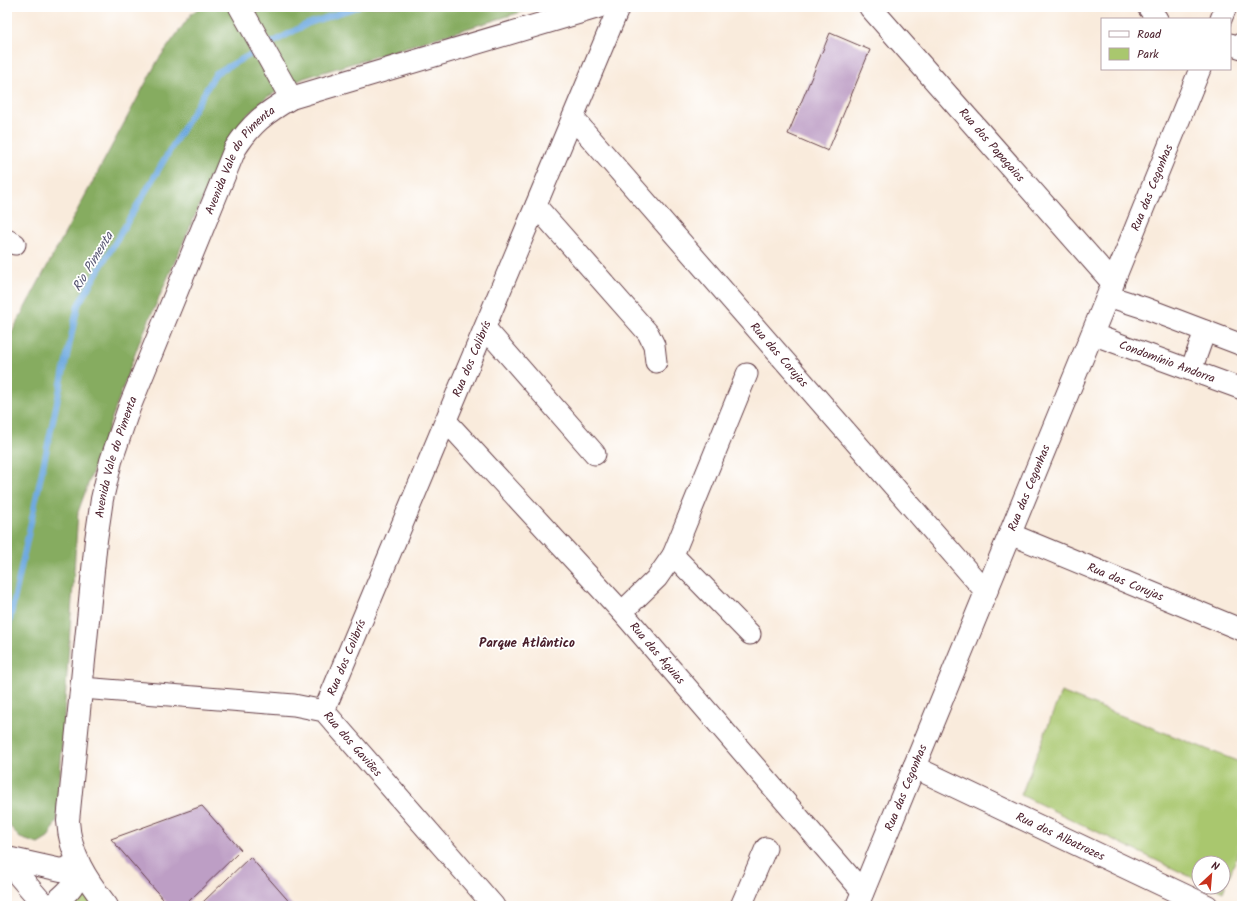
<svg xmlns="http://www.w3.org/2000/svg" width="1249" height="913" font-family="Kalam,sans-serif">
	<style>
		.green { fill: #a9c76e; stroke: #7a734c }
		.forest { fill: #86ac61; stroke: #686646 }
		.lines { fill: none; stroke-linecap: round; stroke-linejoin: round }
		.stream { stroke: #70aae0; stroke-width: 6 }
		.building { fill: #bd9ec5 }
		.minor-casing { stroke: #643e46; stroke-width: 23 }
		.tertiary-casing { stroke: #643e46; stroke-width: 24 }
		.secondary-casing { stroke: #643e46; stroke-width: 24 }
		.primary-casing { stroke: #643e46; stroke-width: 24 }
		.minor { stroke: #fff; stroke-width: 21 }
		.tertiary { stroke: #fff; stroke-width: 22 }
		.secondary { stroke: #fff; stroke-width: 22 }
		.primary { stroke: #fff; stroke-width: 22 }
		.labels { text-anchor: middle; stroke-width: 3.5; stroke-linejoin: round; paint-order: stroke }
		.street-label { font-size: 12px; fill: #4a1f2b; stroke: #fff }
		.water-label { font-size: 13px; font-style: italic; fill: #595773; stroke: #fff }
		.neighbourhood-label { font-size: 13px; font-weight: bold; fill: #4a1f2b; stroke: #fff }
	</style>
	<rect width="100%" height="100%" fill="#fff"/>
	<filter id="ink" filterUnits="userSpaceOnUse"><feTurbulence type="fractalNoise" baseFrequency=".025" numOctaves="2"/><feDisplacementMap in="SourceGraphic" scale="8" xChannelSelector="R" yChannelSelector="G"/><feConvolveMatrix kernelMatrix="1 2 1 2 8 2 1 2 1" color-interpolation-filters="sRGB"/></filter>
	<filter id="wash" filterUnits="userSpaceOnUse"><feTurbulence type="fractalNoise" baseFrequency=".012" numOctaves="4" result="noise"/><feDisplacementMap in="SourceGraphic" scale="16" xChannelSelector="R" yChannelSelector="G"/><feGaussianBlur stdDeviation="0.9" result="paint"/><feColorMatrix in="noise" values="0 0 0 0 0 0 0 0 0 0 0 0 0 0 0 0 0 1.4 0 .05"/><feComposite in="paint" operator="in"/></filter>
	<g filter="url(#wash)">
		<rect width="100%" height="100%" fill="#f9ebdc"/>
		<path class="green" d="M1061,692L1242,763V844L1223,892L1212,887H1223V863H1199V881L1021,795Z
			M84,896L88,897L95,906H73L80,897Z"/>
		<path class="forest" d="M201,7H538L304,78L267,97L245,117L223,152L139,343L78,512L57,820L48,838L38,844L20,838L7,823V341L158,60L192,13Z"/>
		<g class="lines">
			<path class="stream" d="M7,633L78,305L216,73L307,24L357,7"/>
		</g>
		<g id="blocks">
			<path class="building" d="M830,33L870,50L828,151L788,134Z
				M202,806L241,850L184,906H169L111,839Z
				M250,857L293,906H207L203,902Z"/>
		</g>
	</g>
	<g filter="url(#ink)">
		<use href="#blocks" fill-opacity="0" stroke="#643e46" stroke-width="1"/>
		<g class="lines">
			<g class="minor-casing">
				<g id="minor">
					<path d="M1148,7L1157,19"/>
					<path d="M1221,19L1226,7"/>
					<path d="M1230,44L1242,48"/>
					<path id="s1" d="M573,118L986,592"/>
					<path d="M536,206L648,333L654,345L656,362"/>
					<path d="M7,240L15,244"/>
					<path id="s2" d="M1113,283L1200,69"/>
					<path d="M1108,296L1145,308L1242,345"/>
					<path d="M485,328L595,454"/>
					<path id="s3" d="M1092,334L1242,389"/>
					<path d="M1191,370L1205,331"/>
					<path d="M747,374L673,555L750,634"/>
					<path id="s4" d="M446,421L622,612L863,892"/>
					<path id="s5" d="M1010,534L1242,630"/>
					<path d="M622,612L657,578L673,555"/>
					<path id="s6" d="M82,688L294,705L324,711L494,906"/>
					<path id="s7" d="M324,711L619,7"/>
					<path d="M741,906L766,848"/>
				</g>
			</g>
			<g class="tertiary-casing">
				<g id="tertiary">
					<path d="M240,7L291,98"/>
					<path id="s8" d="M914,767L1207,906"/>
					<path d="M7,858L61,870L70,867L77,860"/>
					<path d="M51,906C60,898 74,889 76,877C77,872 76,866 77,860"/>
					<path id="s9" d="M107,906C86,879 70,855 68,821L96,540L102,499L111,461L129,408L235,149C251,124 265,113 291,98L598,7"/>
				</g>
			</g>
			<g class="secondary-casing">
				<g id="secondary">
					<path id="s10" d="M857,906L1113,283L870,7"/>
				</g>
			</g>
			<g class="primary-casing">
				<path id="primary" d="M7,862L45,906"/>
			</g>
			<use href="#minor" class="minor"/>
			<use href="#tertiary" class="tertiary"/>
			<use href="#secondary" class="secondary"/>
			<use href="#primary" class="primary"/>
		</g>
	</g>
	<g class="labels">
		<g class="street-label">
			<text transform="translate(992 145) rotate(49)" y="4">Rua dos Papagaios</text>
			<text dy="4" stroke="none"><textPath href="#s9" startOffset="787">Avenida Vale do Pimenta</textPath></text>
			<text dy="4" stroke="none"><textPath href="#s2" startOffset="103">Rua das Cegonhas</textPath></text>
			<text dy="4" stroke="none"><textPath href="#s1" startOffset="314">Rua das Corujas</textPath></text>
			<text dy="4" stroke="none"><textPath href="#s7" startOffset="382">Rua dos Colibrís</textPath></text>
			<text dy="4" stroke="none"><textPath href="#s3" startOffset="80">Condomínio Andorra</textPath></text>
			<text dy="4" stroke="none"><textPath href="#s9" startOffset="463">Avenida Vale do Pimenta</textPath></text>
			<text dy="4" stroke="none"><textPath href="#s10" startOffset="452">Rua das Cegonhas</textPath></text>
			<text dy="4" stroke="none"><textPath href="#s5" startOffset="125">Rua das Corujas</textPath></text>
			<text dy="4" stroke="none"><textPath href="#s4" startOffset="314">Rua das Águias</textPath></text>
			<text dy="4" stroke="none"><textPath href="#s7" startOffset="58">Rua dos Colibrís</textPath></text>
			<text dy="4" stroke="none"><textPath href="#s6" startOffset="287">Rua dos Gaviões</textPath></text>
			<text dy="4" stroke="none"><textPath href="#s10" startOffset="128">Rua das Cegonhas</textPath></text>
			<text dy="4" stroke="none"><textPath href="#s8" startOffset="162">Rua dos Albatrozes</textPath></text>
		</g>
		<g class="water-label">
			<text transform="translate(92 261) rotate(-59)" y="5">Rio Pimenta</text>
		</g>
		<g class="neighbourhood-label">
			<text x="527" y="647">Parque Atlântico</text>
		</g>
	</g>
	<rect width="1249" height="913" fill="none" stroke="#fff" stroke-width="24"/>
	<rect x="1101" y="18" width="130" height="52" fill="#ffffff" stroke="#b7a5aa"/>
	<rect x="1109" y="31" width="20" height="6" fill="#ffffff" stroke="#b7a5aa"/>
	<text x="1137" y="38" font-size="12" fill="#4a1f2b">Road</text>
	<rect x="1109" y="48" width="20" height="12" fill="#a9c76e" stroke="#b7a5aa"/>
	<text x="1137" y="58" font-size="12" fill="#4a1f2b">Park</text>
	<g transform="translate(1211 875) rotate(26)"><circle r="19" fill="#ffffff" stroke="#b7a5aa"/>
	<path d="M0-3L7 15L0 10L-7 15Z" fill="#c8321e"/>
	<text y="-6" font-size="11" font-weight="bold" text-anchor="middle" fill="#4a1f2b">N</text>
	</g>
</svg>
